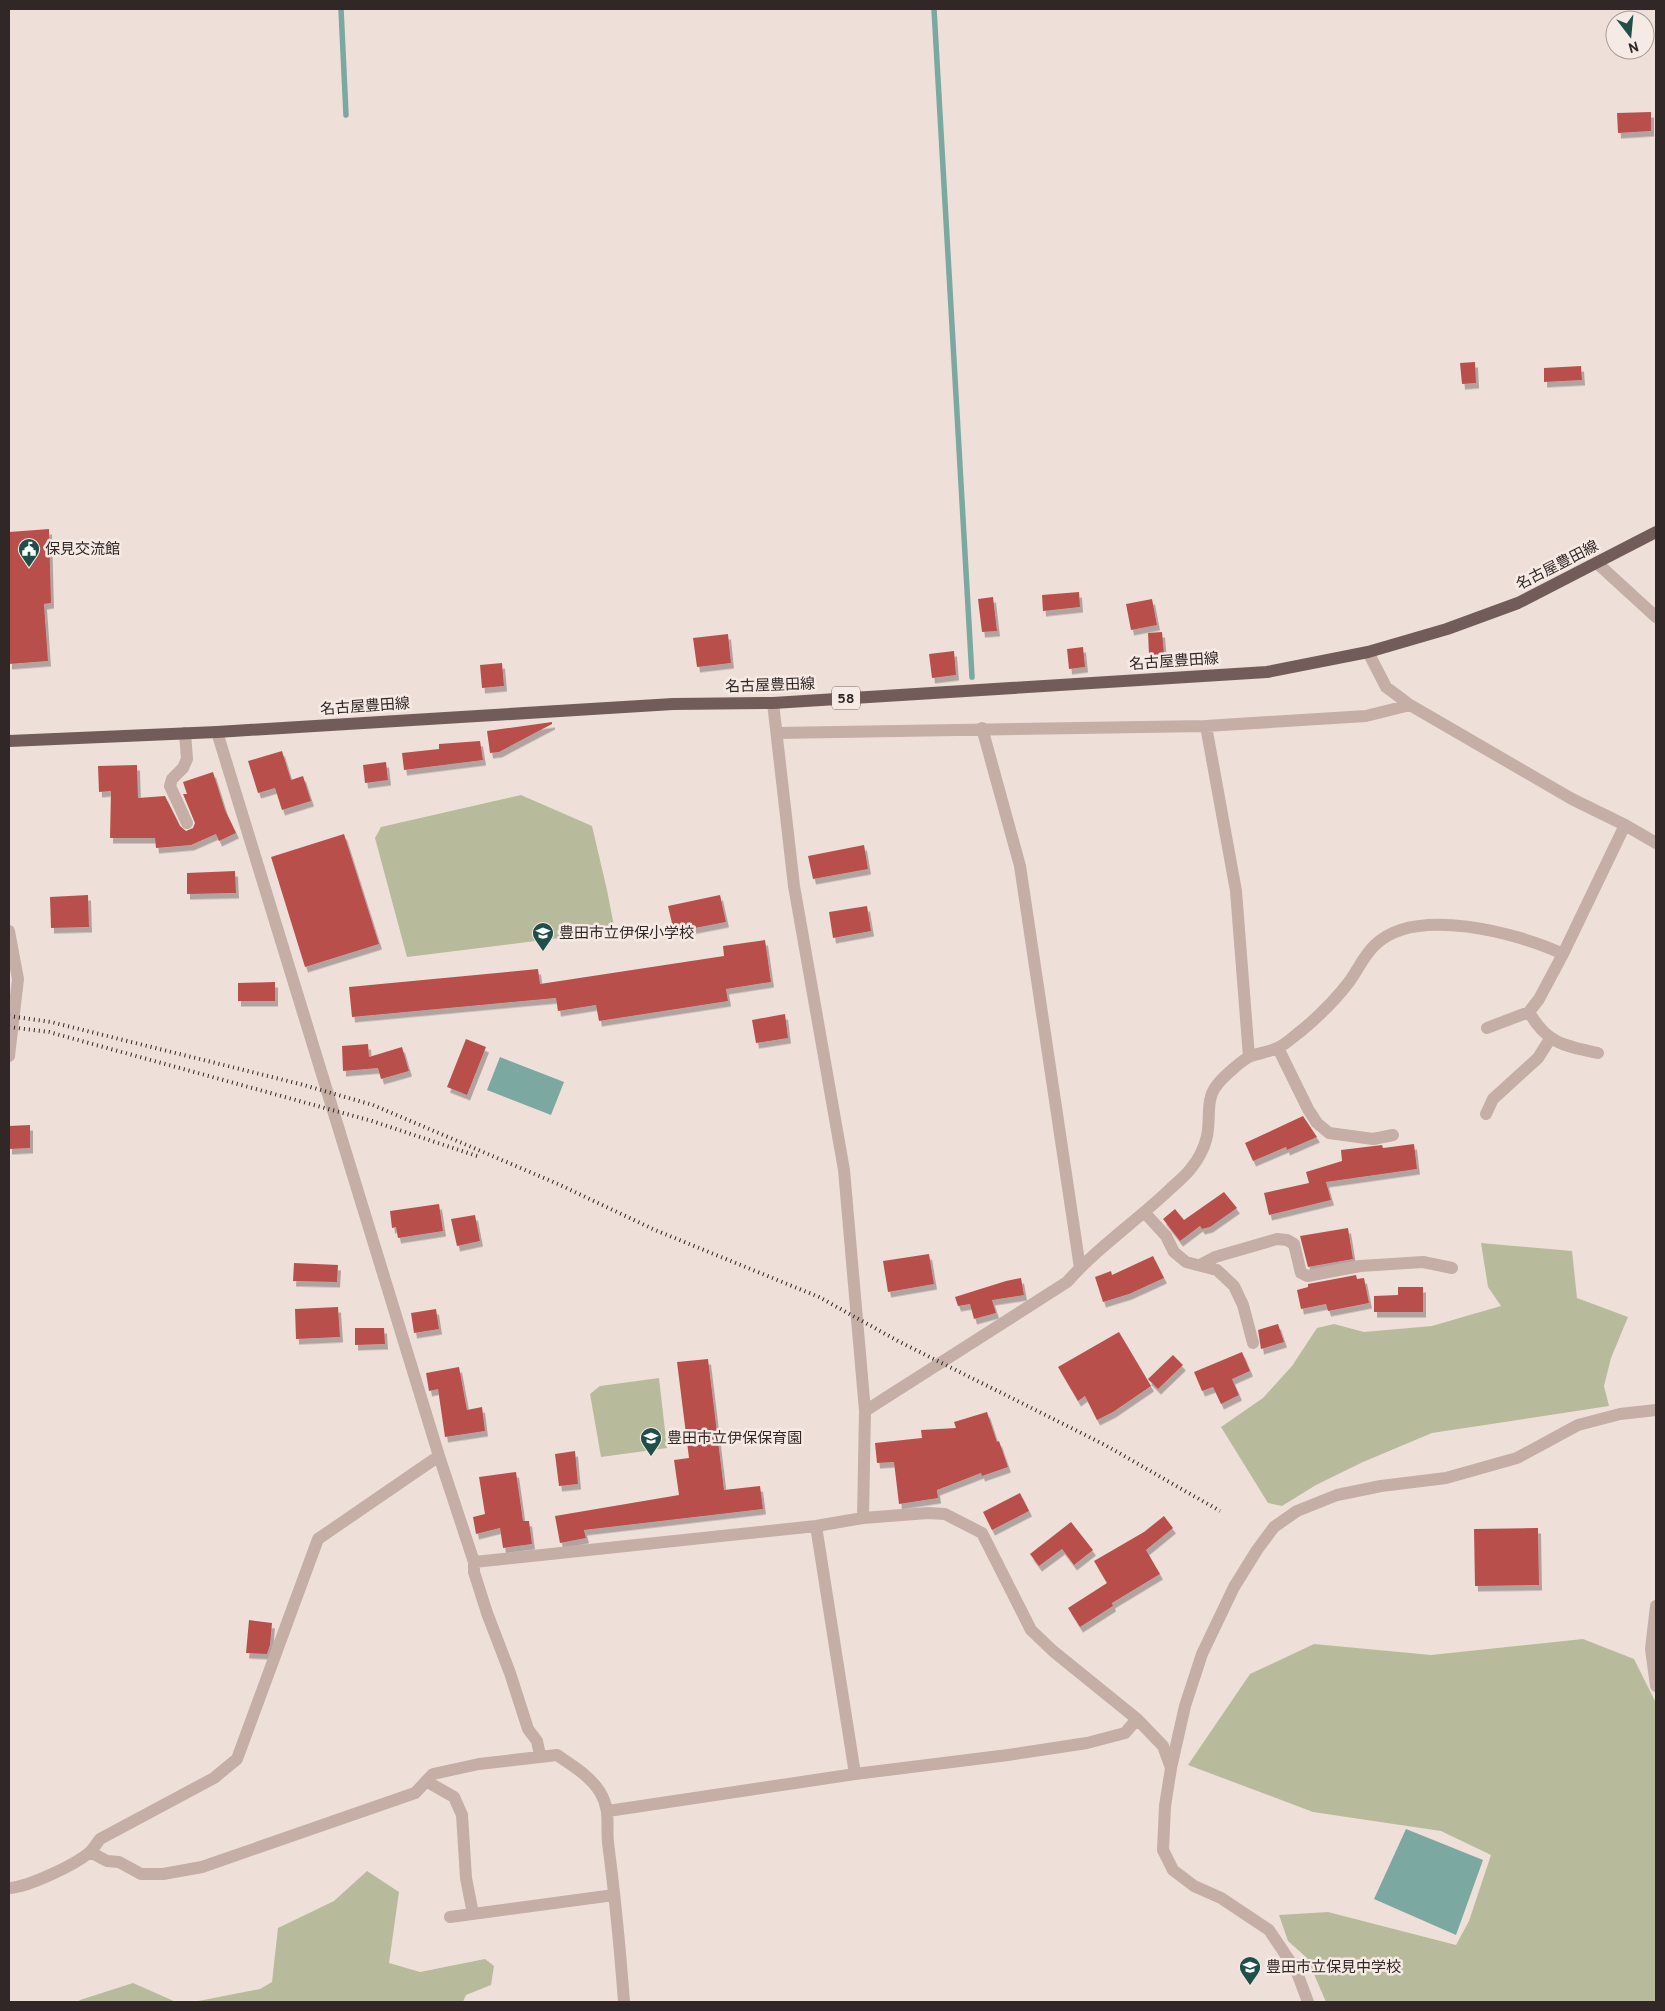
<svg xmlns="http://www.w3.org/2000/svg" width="1665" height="2011" font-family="Overpass,'Noto Sans JP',sans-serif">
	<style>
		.green { fill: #b7bb9b }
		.water { fill: #7ba8a1 }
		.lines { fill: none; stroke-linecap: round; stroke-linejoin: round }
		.stream { stroke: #7ba8a1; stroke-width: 5.5 }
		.building { fill: #b9504b; filter: url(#shadow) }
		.street { stroke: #c4aea6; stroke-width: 12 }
		.primary { stroke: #725c59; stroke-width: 12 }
		.rail { stroke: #312726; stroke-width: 4; stroke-dasharray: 1 4; stroke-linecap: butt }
		.labels { text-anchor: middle; stroke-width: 5; stroke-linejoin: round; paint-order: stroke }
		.shield { fill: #f6eae4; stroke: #6c625f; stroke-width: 1 }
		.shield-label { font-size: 14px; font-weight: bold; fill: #312726 }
		.poi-label { font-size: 15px; fill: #312726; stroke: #f6eae4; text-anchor: start }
		.street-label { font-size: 15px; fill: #312726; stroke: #f6eae4 }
	</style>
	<defs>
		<filter id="shadow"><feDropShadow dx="3" dy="5.5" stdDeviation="0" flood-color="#0004"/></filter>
	</defs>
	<rect width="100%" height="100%" fill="#eee0d9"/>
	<path class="green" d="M521,795L592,826L607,890L615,931L407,957L375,838L381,827Z
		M1481,1243L1572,1251L1577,1298L1628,1317L1611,1358L1604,1386L1609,1406L1432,1433L1363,1462L1316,1485L1282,1506L1268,1503L1221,1427L1263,1398L1292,1366L1317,1328L1334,1324L1364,1332L1432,1326L1501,1306L1488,1287Z
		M659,1378L667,1448L601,1457L590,1394L600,1386Z
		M1583,1639L1634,1659L1656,1703V2002H1326L1307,1958L1288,1941L1279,1915L1328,1912L1456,1945L1469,1921L1491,1855L1441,1831L1313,1812L1188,1765L1250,1674L1314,1644L1431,1655Z
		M367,1871L399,1892L389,1963L420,1972L485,1959L494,1966L491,1985L466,1995L463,2002H193L260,1989L272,1982L278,1928L334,1901Z
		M133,1983L176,2002H78L80,2000Z"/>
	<path class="water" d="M500,1057L564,1082L551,1115L487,1090Z
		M1406,1829L1483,1860L1456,1935L1374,1899Z"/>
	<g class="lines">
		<path class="stream" d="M341,9L346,115
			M934,9L972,677"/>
	</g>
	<path class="building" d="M1651,112V131L1618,133L1617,113Z
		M1475,362L1476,383L1462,384L1460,363Z
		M1581,366L1582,380L1544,382V368Z
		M49,529L51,603L44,604L48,661L9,664V532Z
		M1079,592L1080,607L1043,611L1042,595Z
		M993,597L997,631L982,632L978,599Z
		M1152,599L1157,625L1131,630L1126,604Z
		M1162,632L1164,654L1149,655L1148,633Z
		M728,634L731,663L697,667L693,638Z
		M1083,647L1085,667L1069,669L1067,649Z
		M954,651L956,675L932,678L929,654Z
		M502,663L504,686L482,688L480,665Z
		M552,722V724L499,752L490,753L487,731Z
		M480,741L483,760L404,770L402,753L439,749V744Z
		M282,751L291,780L303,776L311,801L282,810L275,788L258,793L248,761Z
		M386,762L388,780L365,783L363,765Z
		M137,765L138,798L165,796L180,826L186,831L193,828L195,823L183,794H187L183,782L213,772L225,810L236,833L219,841L216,834L191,845L156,848L155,838H110L111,791L99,792L98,766Z
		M344,834L379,944L305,967L271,857Z
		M864,845L868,869L813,879L808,856Z
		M235,871L236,893L187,894V873Z
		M88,895L89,927L51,928L50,897Z
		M720,895L726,922L674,932L668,906Z
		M867,906L871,931L833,938L829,912Z
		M765,940L771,982L726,989L728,1001L599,1021L596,1005L558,1011L556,998L352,1017L349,987L538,969L540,984L724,956L723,946Z
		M275,982V1001H238V983Z
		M785,1014L788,1038L756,1043L752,1020Z
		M466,1039L486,1047L467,1095L447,1087Z
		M368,1044L369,1057L402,1047L409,1071L381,1079L378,1068L343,1071L342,1046Z
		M1303,1116L1317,1137L1287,1150L1286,1147L1253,1161L1245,1143Z
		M30,1125V1148L9,1149V1126Z
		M1414,1144L1417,1169L1326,1182L1331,1200L1269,1215L1264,1193L1309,1183L1306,1172L1342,1161L1341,1150L1382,1145L1383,1148Z
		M1224,1192L1237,1208L1210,1227L1202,1229L1200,1226L1180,1241L1163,1219L1175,1209L1184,1220Z
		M439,1204L443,1231L398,1238L396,1227L392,1228L390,1211Z
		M475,1215L480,1241L457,1246L451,1219Z
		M1348,1228L1353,1259L1308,1267L1300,1236Z
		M929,1254L934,1284L888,1292L883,1261Z
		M1153,1256L1164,1278L1129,1294L1103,1302L1095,1277L1111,1271L1112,1275Z
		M294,1263L338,1265L337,1282L293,1281Z
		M1356,1275L1357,1279L1364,1278L1369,1303L1328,1311L1326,1304L1301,1309L1297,1290L1308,1287V1284Z
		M1021,1278L1024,1295L992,1300L996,1313L974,1319L970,1304L958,1306L955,1297L1006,1281Z
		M1398,1287H1423V1312H1374V1296L1398,1295Z
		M338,1307L340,1337L296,1339L295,1309Z
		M436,1309L439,1329L414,1333L411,1313Z
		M1278,1324L1284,1342L1261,1349L1258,1330Z
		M355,1328H384L385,1344L355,1345Z
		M1119,1332L1151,1386L1113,1412L1097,1420L1085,1396L1078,1401L1058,1367Z
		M1242,1352L1250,1371L1232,1379L1239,1395L1221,1404L1213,1387L1202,1391L1194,1372Z
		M1173,1355L1183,1365L1158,1389L1148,1379Z
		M708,1359L724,1490L760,1486L763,1509L584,1530L586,1538L560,1543L555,1516L679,1495L674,1460L689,1458L677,1362Z
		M459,1367L467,1410L482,1407L485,1431L445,1437L438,1389L429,1391L426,1373Z
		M987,1412L997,1442L999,1441L1008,1467L982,1476L981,1473L937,1490L938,1498L899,1504L894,1462L877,1463L875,1443L922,1438L921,1430L956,1428L954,1422Z
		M575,1451L578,1484L559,1486L555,1454Z
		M516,1472L523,1521H529L532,1544L503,1548L500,1528L476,1534L473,1517L485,1514L479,1477Z
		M1020,1493L1029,1511L992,1530L983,1512Z
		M1164,1516L1173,1528L1146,1550L1160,1574L1112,1603L1113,1606L1080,1627L1068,1608L1107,1583L1094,1561L1144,1532Z
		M1071,1522L1093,1550L1074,1565L1062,1549L1039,1566L1030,1554Z
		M1538,1528L1539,1585L1475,1586L1474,1529Z
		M249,1620L272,1623L270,1645L267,1654L246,1653Z"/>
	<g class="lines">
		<path class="street" d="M1597,563L1656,617
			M1368,652L1386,687L1410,705L1572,799L1625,825L1656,843
			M773,703L794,886L844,1170L865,1411L863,1518
			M1206,726L1236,891L1249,1057
			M982,728L1020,866L1080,1268
			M217,732L439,1456L474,1562V1572L487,1613L510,1673L528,1729L537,1741L540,1755
			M185,733L187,759L183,768L172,779L170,786L187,823
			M777,733L1206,726L1366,716L1410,705
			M9,931L18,979L9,1056
			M1529,1012C1547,1044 1565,1046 1598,1053
			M1487,1028L1529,1012L1539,999L1563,954
			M1278,1048L1308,1109L1317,1123L1329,1133L1373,1139L1393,1135
			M1486,1114L1493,1099L1538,1058L1550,1039
			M1145,1213L1166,1236L1174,1252L1186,1262L1217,1270L1234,1286L1243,1305L1253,1343
			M1200,1265L1215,1257L1277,1239L1287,1240L1294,1244L1301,1273L1307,1276L1360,1266L1423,1262L1452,1268
			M865,1411L1067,1282C1097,1248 1135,1222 1168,1191C1176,1183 1186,1176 1192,1167C1198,1160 1204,1148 1206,1140C1212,1122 1204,1101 1217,1085C1222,1078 1243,1059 1251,1056C1260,1053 1269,1052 1277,1048C1285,1045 1294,1036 1301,1031C1318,1017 1336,999 1349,982C1358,970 1364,955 1375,945C1415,905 1518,933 1563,954L1625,825
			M816,1526L855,1774
			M474,1562L816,1526L863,1518L928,1513L945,1514L982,1533L1031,1630L1053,1651L1137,1719L1163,1746L1171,1768
			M1656,1606L1651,1649L1656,1686
			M426,1781L454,1797L462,1815L466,1878L473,1914
			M608,1811L855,1774L1008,1755L1087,1743L1125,1733L1137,1719
			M90,1852L107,1861L119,1862L141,1874H163L202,1867L415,1793L433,1774L479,1764L557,1755C572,1765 590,1776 600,1792C611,1811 606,1823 608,1843C615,1896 620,1949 624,2002
			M9,1888C28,1887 75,1865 90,1852C94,1848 97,1843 100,1839L214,1778L237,1759L318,1539L439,1456
			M450,1917L614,1895
			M1308,2002L1296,1970L1269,1930L1221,1898L1194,1886L1173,1870L1163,1850L1165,1806L1171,1768L1185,1706L1202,1654L1234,1587L1257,1550L1274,1527L1297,1511L1337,1495L1381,1486L1446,1478L1517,1458L1578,1425L1620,1414L1656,1410"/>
		<path class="primary" d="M9,741L217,732L673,704L773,703L1267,672L1368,652L1447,629L1518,603L1656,532"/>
		<path class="rail" d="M9,1016L51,1022L300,1084L373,1105L558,1184L655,1230L819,1297L898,1341L1105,1445L1220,1511
			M9,1027L49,1032L372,1121L480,1157"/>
	</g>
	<defs>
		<g id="civic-pin" transform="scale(1.125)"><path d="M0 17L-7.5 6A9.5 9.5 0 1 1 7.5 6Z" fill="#204e48" stroke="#f6eae4"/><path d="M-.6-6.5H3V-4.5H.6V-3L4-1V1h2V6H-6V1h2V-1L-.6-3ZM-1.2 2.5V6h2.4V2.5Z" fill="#fff"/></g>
		<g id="school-pin" transform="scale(1.125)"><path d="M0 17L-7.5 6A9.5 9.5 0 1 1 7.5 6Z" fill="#204e48" stroke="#f6eae4"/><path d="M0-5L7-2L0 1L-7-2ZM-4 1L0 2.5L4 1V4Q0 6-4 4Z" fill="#fff"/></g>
	</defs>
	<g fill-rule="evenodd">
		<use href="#civic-pin" x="29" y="549"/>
		<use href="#school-pin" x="543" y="933"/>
		<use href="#school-pin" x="651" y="1438"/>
		<use href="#school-pin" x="1250" y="1967"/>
	</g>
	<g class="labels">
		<rect class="shield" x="832" y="686.5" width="28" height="23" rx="4"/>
		<g class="shield-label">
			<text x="846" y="703">58</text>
		</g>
		<g class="poi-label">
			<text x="45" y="554">保見交流館</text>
			<text x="559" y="938">豊田市立伊保小学校</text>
			<text x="667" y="1443">豊田市立伊保保育園</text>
			<text x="1266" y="1972">豊田市立保見中学校</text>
		</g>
		<g class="street-label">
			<text transform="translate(1557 565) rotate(-27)" y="5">名古屋豊田線</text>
			<text transform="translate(1174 661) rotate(-4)" y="5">名古屋豊田線</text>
			<text transform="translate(770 685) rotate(-2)" y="5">名古屋豊田線</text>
			<text transform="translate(365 706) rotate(-4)" y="5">名古屋豊田線</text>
		</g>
	</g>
	<rect width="1665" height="2011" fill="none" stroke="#312726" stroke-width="20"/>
	<g transform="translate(1630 35) rotate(164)"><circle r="24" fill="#f6eae4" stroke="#a79c98"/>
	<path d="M0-4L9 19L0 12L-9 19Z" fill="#204e48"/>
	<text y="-8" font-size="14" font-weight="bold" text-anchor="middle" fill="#312726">N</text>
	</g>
</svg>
